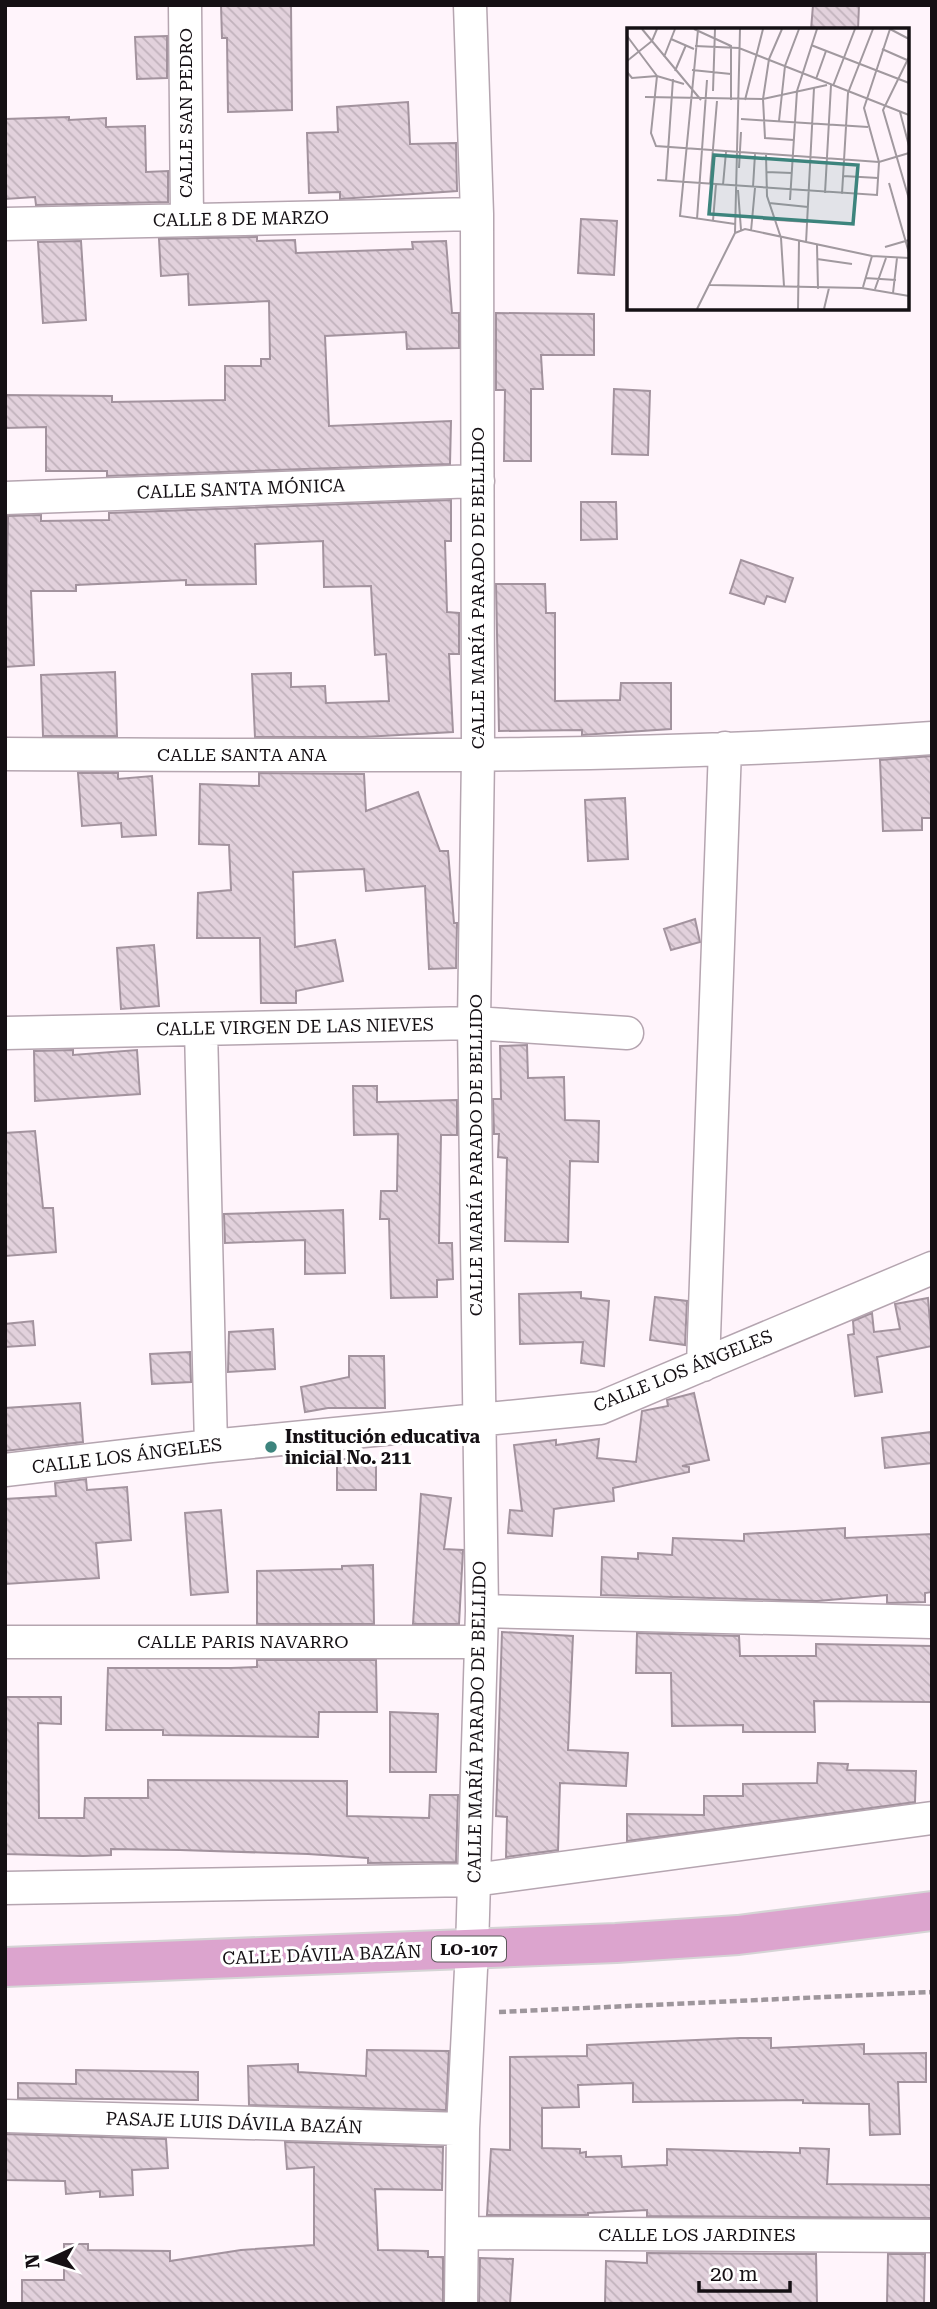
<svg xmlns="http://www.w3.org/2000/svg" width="937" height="2309" font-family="'Roboto Serif',serif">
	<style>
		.building { fill: url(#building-back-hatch); stroke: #a3939e; stroke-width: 2 }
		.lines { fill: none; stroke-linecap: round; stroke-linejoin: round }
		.minor-casing { stroke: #b5a5b0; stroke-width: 35 }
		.major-casing { stroke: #d5d4d5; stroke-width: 42 }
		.path { stroke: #9e969c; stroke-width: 4.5; stroke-dasharray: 7 3.5; stroke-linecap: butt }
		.minor { stroke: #fff; stroke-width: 32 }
		.major { stroke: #dca4ce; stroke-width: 38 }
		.poi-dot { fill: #3d847d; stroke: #fff; stroke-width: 2.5 }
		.labels { text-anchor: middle; stroke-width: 6; stroke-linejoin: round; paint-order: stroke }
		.shield { fill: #fff; stroke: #5b585a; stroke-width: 2 }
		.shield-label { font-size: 16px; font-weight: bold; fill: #151014 }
		.street-label { font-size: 18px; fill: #151014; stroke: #fff }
		.poi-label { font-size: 18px; font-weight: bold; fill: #151014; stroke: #fff; text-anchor: start }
		.inset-road { fill: none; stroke: #a1999f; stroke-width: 2 }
		.view { fill: #3d847d; fill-opacity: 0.15; stroke: #3d847d; stroke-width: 3.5 }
		.inset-edge { fill: none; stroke: #151014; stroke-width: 3.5 }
	</style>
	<defs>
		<pattern id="building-back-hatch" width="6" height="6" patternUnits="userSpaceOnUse" patternTransform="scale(1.75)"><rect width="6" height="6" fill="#e2d1dc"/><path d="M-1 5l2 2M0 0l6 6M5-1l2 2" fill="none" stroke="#c1b2bc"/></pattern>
	</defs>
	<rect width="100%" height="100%" fill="#fff4fb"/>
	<path class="building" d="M221,5H291L292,110L228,112L227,38H222Z
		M813,5H859L858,30H811Z
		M167,36V78L137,79L135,37Z
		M408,102L410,144L456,143L457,191L340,199V192L309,193L307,133L338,132L337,107Z
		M69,117V120L106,118V127L145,126L146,172L168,171V202L36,205L35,197L5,199V119Z
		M581,219L617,221L614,275L578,273Z
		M257,237V241L295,240L296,253L413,249L412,242L446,241L452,313H459V348L407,349L406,332L325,336L329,426L451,421L450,464L107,476V471H46V427L5,428V395L112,396V402L225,400V366H261V359H270L269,301L189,305L188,274L161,276L159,239Z
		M81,241L86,320L43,323L38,242Z
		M496,313L594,314V355H541L543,389H531V461H504L505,390H496Z
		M614,389L650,391L648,455L612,454Z
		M451,500V541H445L447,612L459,613V654H449L453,732L363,737H255L252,674L291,673V687L325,686L326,703L389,701L386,654L375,655L371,586L324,587L323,541L255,544L256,584L186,585V580L76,585V591H31L34,665L5,667L8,516L41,515V521L109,520V513Z
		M581,502H616L617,539L581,540Z
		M741,560L793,578L785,602L767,596L764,604L730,593Z
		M496,584H545L546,613H555V701L620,700L621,683H671V729L582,735V730L499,731Z
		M115,672L117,736H43L41,675Z
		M932,756V818H922V830L883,831L880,760Z
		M78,773H118V779L152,776L156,835L122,837L121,823L82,826Z
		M259,773L364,774L366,811L418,792L440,851H448L454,923H457L456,968L429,969L425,886L366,891L364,869L293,872L295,947L335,940L343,981L296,991V1003H261L260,938H197L198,893L231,890L229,845L199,844L200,784L259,786Z
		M625,798L628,859L588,861L585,800Z
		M695,919L700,942L671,950L664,929Z
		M154,945L159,1006L121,1009L117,948Z
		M527,1045L528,1078L564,1077L565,1120L599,1121L598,1162L570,1161L568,1242L505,1241L507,1158L498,1157L499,1134H494L493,1099H501L500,1046Z
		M73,1050V1055L137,1050L140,1094L35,1101L34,1051Z
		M353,1086H377V1102L457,1100V1135H441L439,1243H452L453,1279L437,1280V1297L391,1298L389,1219H380L381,1191H397L398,1134L354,1135Z
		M35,1131L43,1208H53L56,1252L5,1256V1133Z
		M343,1210L345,1273L305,1274V1240L225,1243L224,1214Z
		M581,1292V1298L609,1301L604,1366L581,1363L583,1342L520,1344L519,1294Z
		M655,1297L687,1301L685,1345L650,1340Z
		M928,1298L932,1346L877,1357L882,1392L855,1396L848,1335L854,1334L853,1321L872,1313L874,1332L900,1329L895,1304Z
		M33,1321L35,1345L5,1347V1324Z
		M273,1329L275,1369L228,1372L229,1332Z
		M190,1352L191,1382L152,1384L150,1354Z
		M349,1356H384L385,1408H328L305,1412L301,1387L349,1377Z
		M694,1393L709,1460L682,1466L689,1467V1472L613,1488L614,1501L554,1509L552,1536L508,1533L510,1510L522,1511L514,1445L556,1440V1445L599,1439L597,1458L636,1462L642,1411L668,1406L667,1400Z
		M80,1403L83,1442L5,1451V1408Z
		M932,1432V1463L885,1468L882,1438Z
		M337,1459H376V1490H337Z
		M86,1479L87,1490L127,1487L131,1540L96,1543L99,1578L5,1584V1499L56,1496L55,1483Z
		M421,1494L451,1498L444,1549L463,1550L459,1624H413Z
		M221,1510L228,1592L191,1595L185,1513Z
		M845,1528V1538L932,1534V1592L925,1593V1602L887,1603V1595L817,1601L601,1595L602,1557L638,1559V1553L672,1555L673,1538L744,1541V1534Z
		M373,1565L374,1624H257V1571L342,1569V1566Z
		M502,1632L573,1636L568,1750L628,1753L626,1786L560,1783L558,1850L506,1857L507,1817L496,1816Z
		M637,1633L739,1636L740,1656H816V1644L932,1646V1702L814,1701L815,1732H743V1725L672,1726L671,1673H636Z
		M257,1660H376L377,1712H319L318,1737L163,1735V1730H106L108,1668H231L257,1667Z
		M5,1697H61V1724L38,1723L39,1818H84L85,1798H148V1780L347,1781V1816L429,1818L430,1795H458L456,1862L368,1863V1858L308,1854L180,1850L111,1849V1855L83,1856L5,1854Z
		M390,1712L438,1714L436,1772H390Z
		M818,1763L848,1764L847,1770L916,1771L915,1802L627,1841V1814L704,1815V1796H743V1784L817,1783Z
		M740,2038H771V2048L864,2044V2054L926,2053V2082H898L900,2134L870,2135L869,2104L803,2103V2100L633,2102V2083L578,2085L579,2107L542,2108V2148L580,2149V2153L586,2152V2157L621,2156L622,2167L667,2165V2149L800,2153V2148L829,2149L827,2184L932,2185V2218L647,2216V2210L588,2213V2215H487L491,2149L510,2150V2057L587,2056V2045Z
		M367,2050L449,2051L446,2110L249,2105L248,2066L298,2064V2072L366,2076Z
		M76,2070L198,2072V2100L18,2098V2083L76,2084Z
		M5,2134L166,2139L168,2168L132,2170L133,2195L100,2197V2191L66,2194L65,2181L5,2180Z
		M285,2142L443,2147L442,2190L375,2189L378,2250L428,2251V2257H443V2304L22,2303V2280H64V2244H88V2250L170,2251V2261L241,2250L314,2245V2167L287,2169Z
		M647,2253L816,2254L817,2304H605L606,2261L647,2263Z
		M888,2254H925L924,2304H887Z
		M480,2258L513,2259L510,2304H479Z"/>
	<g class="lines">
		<g class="minor-casing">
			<path id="minor" d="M185,5L187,220
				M5,224L477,214
				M5,498L478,481
				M5,754C314,755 624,760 932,738
				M201,1029L211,1446
				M5,1033L474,1023L627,1033
				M703,1365L725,748
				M5,1470L211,1446L600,1408L932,1268
				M482,1611L932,1622
				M5,1642H480
				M5,1888L474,1880L932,1818
				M5,2116L463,2129
				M462,2233L932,2236
				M461,2304L463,2129L472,1949L482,1611L474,1023L478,756L477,214L470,5"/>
		</g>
		<g class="major-casing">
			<path id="major" d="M5,1967L616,1943L738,1935L932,1911"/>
		</g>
		<path class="path" d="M499,2012L932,1992"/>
		<use href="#minor" class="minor"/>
		<use href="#major" class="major"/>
	</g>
	<circle class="poi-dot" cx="271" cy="1447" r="7"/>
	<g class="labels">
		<rect class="shield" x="432" y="1936.5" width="74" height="25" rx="5"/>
		<g class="shield-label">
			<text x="469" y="1955">LO-107</text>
		</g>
		<g class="street-label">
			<text transform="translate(186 113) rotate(-90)" y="6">CALLE SAN PEDRO</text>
			<text transform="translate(241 219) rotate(-1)" y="6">CALLE 8 DE MARZO</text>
			<text transform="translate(241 489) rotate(-2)" y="6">CALLE SANTA MÓNICA</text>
			<text transform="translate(478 588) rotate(-90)" y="6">CALLE MARÍA PARADO DE BELLIDO</text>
			<text x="242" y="761">CALLE SANTA ANA</text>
			<text transform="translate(295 1027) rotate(-1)" y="6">CALLE VIRGEN DE LAS NIEVES</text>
			<text transform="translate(476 1155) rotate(-90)" y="6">CALLE MARÍA PARADO DE BELLIDO</text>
			<text transform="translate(683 1371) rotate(-22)" y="6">CALLE LOS ÁNGELES</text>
			<text transform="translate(127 1456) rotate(-7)" y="6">CALLE LOS ÁNGELES</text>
			<text x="243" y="1648">CALLE PARIS NAVARRO</text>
			<text transform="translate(477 1722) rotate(-89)" y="6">CALLE MARÍA PARADO DE BELLIDO</text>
			<text transform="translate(322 1955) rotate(-2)" y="6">CALLE DÁVILA BAZÁN</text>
			<text transform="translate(234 2123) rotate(2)" y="6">PASAJE LUIS DÁVILA BAZÁN</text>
			<text x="697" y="2241">CALLE LOS JARDINES</text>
		</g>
		<g class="poi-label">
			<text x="285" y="1443">Institución educativa<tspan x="285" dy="21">inicial No. 211</tspan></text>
		</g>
	</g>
	<g transform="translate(627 28)">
		<rect width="282" height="282" fill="#fff4fb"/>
		<path class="inset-road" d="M15,1L74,72M67,1L104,18V72M155,1L142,31L136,71L138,110L167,112M263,1L282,11M71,2L53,188L108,196M0,8L30,48L24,105L29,118L252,134L282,125M44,11L67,21M184,17L282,55M68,18L112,20L282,87M255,21L280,32M37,29L48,1M282,29L256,82L282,171M0,33L25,13L30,1M65,42L104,46M48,43L59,17M0,44L5,50L30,48L57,56M189,51L199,23M206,58L228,1M86,63L88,1M18,69L136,71L200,57M118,72L136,1M273,84L282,118M114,91L241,99M152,93L158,38L172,1M139,127L140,168L154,210L157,258M112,140L114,104M139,144L165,145M216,148L251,150M30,152L250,167L252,134L237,80L263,1M39,153L46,51M262,155L282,225M83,156L90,73M96,157L99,124M126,159L128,126M111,162L114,202M198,165L204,57M215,166L221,65L246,1M163,172L170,63L190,1M142,175L181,179M70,191L80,52M136,191L180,194M86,193L89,156M124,203L128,160M108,205L118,201L245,228L282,230M179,215L187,60M190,217L191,261M258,219L282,212M190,231L225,236M238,250L269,252M83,257L235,260L282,268M236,259L245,228M248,261L259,230M266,265L270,230M70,281L108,205L113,1M171,281L172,213M197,281L202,260"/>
		<path class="view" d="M87,127L231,137L226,196L82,186Z"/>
		<rect width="282" height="282" class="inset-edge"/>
	</g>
	<rect width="937" height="2309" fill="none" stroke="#151014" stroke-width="14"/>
	<g transform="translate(49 2260) rotate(266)" stroke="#ffffff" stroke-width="5" paint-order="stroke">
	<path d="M0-5L12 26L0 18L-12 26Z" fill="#151014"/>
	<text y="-10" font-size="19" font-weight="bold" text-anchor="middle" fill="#151014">N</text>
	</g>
	<path d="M699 2281v10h91v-10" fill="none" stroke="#151014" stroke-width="3.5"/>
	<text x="710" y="2281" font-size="21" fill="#151014" stroke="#ffffff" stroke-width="5" paint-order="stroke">20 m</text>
</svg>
